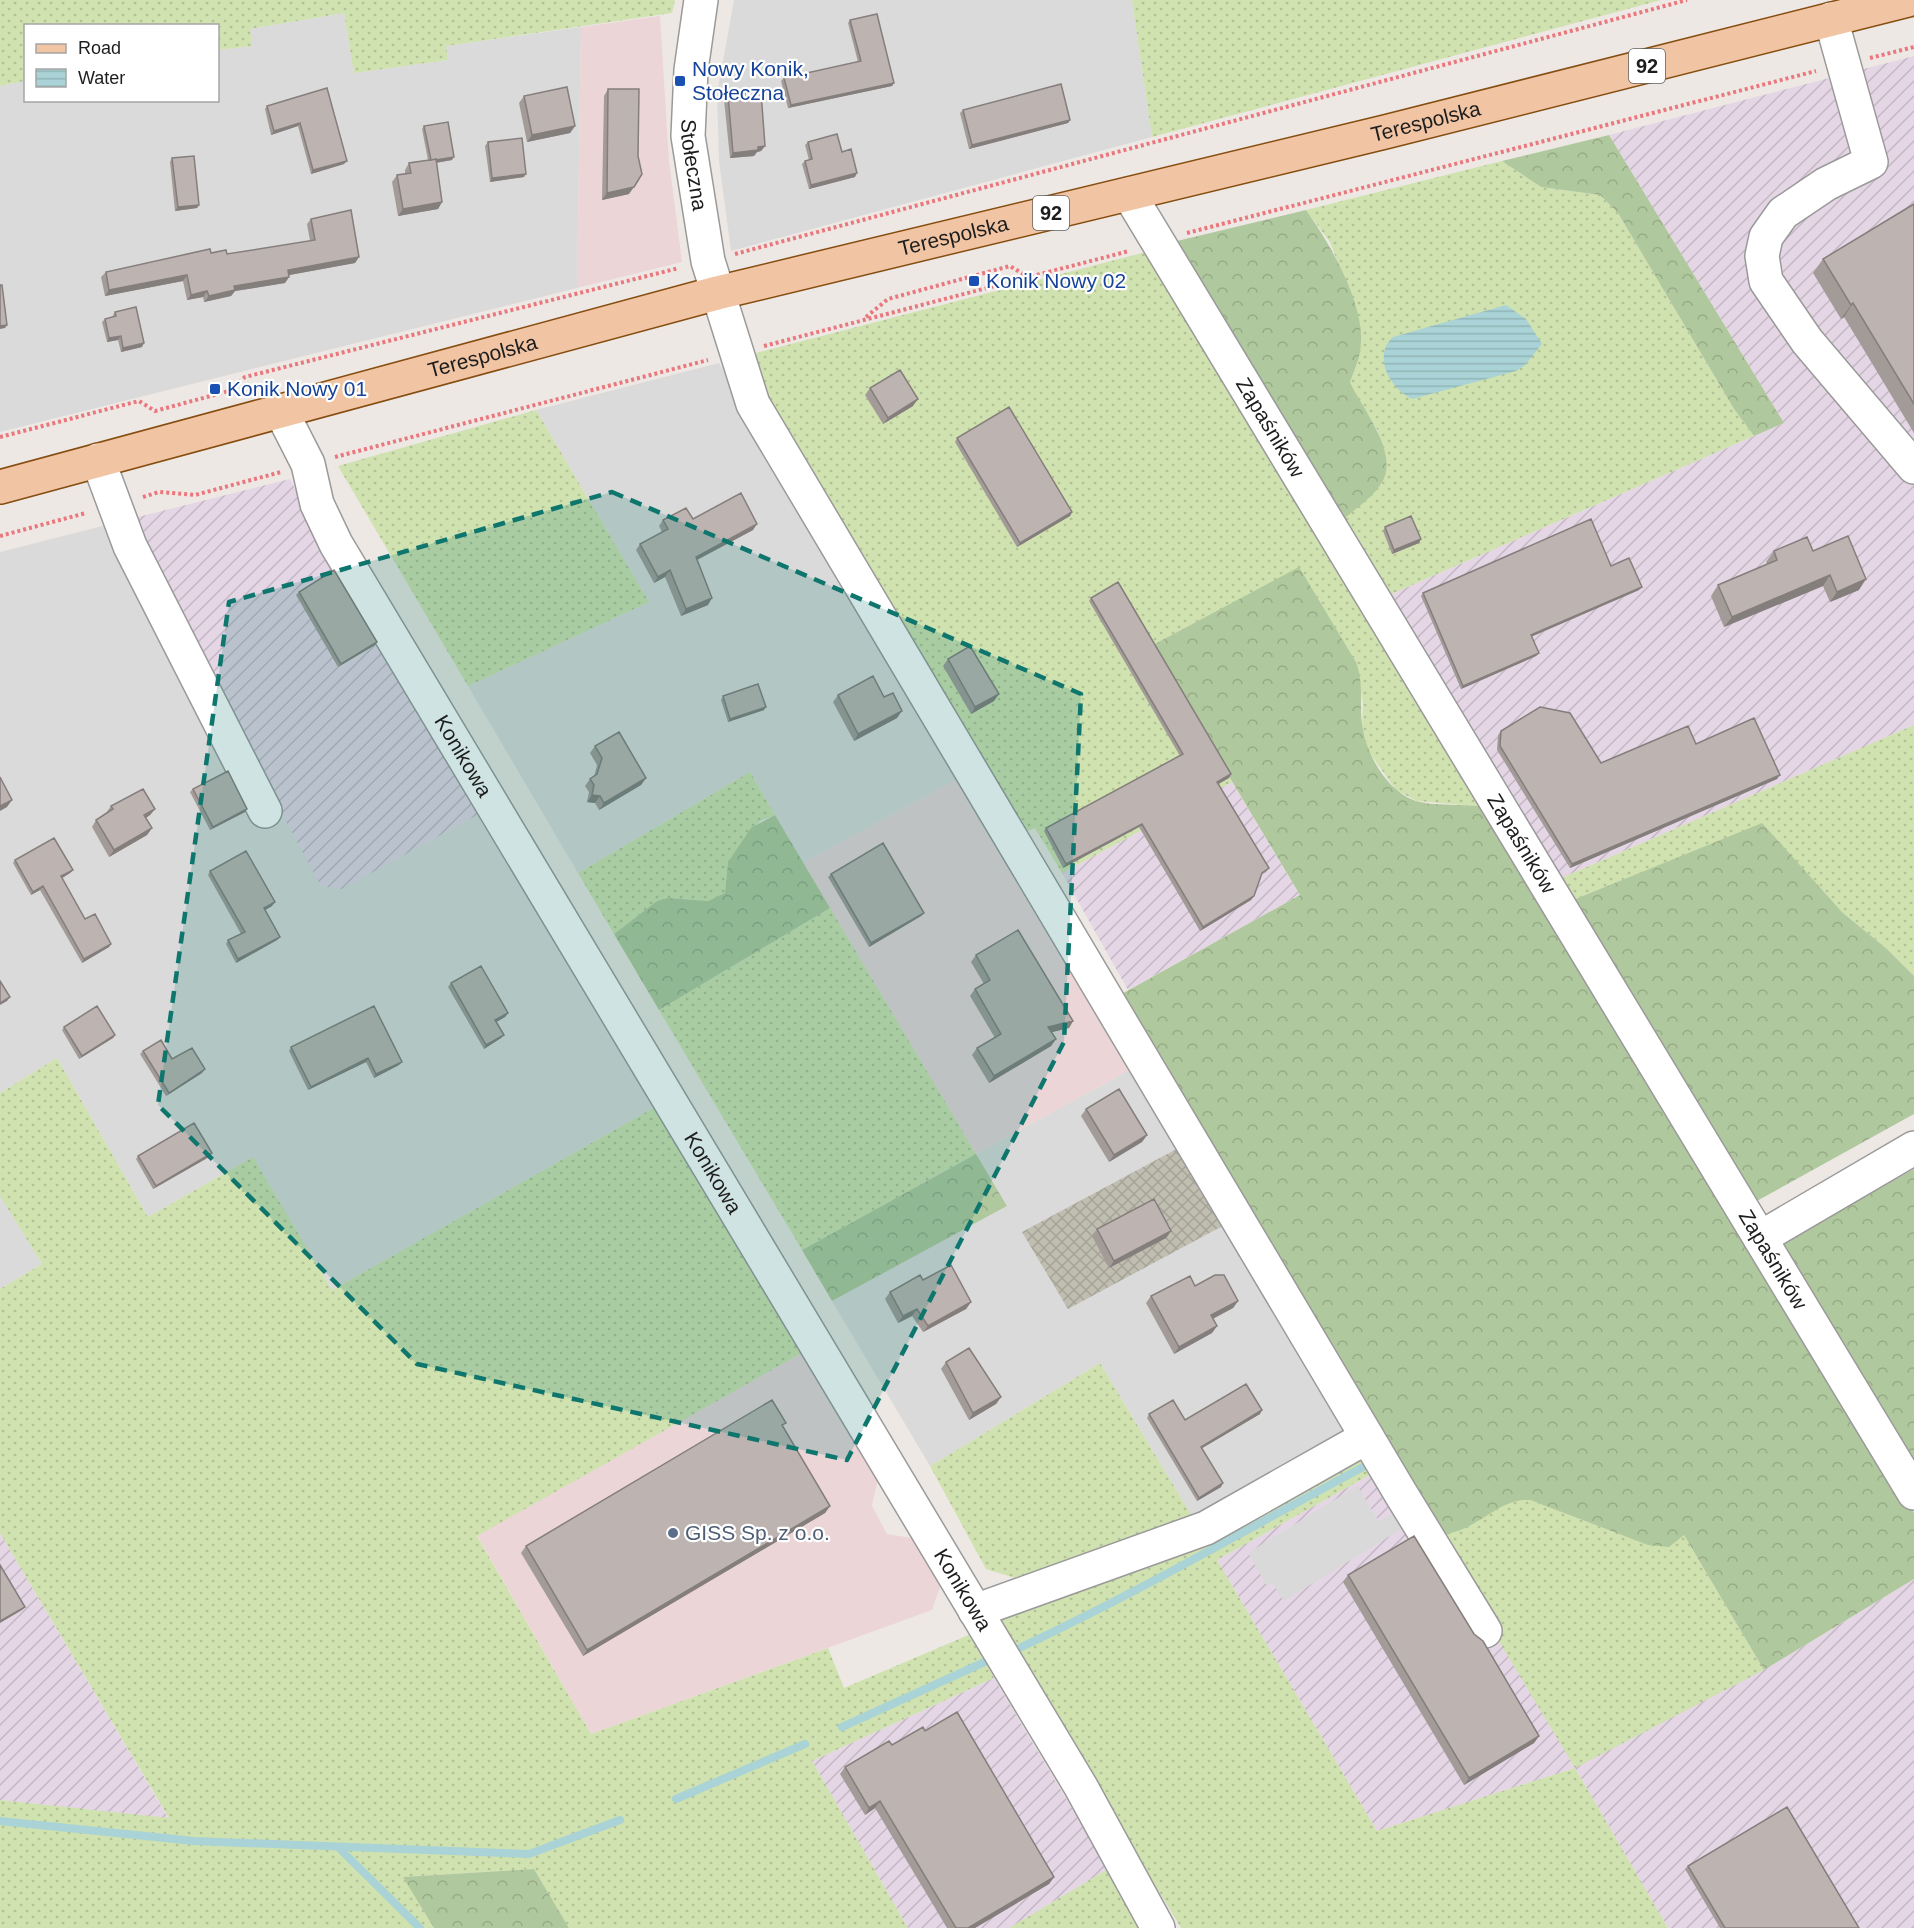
<svg xmlns="http://www.w3.org/2000/svg" width="1914" height="1928" font-family="Arial,sans-serif">
	<style>
		.residential { fill: #dbdada }
		.commercial { fill: #ecd5d7 }
		.industrial { fill: url(#industrial-furrows) }
		.construction { fill: url(#construction-cross-hatch) }
		.grass { fill: url(#grass-dots) }
		.forest { fill: url(#forest-crowns) }
		.parking { fill: #d9d9d9 }
		.water { fill: url(#water-rules) }
		.lines { fill: none; stroke-linecap: round; stroke-linejoin: round }
		.stream { stroke: #a9d3d6; stroke-width: 8 }
		.minor-casing { stroke: #9a9a9a; stroke-width: 36 }
		.major-casing { stroke: #864d10; stroke-width: 36 }
		.path { stroke: #ea777d; stroke-width: 4; stroke-dasharray: 3 3; stroke-linecap: butt }
		.minor { stroke: #fff; stroke-width: 33 }
		.major { stroke: #f1c4a4; stroke-width: 33 }
		.wall { fill: #a39b98 }
		.shaded-wall { fill: #847e7c }
		.building { fill: #bdb4b1; stroke: #847e7c; stroke-width: 1.5 }
		.marked { fill: #0f766e; fill-opacity: 0.2; stroke: #0f766e; stroke-width: 4.5; stroke-dasharray: 12 8; stroke-linejoin: round }
		.transit-dot { fill: #1a4fb4; stroke: #fff; stroke-width: 2 }
		.service-dot { fill: #5c6f8a; stroke: #fff; stroke-width: 2 }
		.labels { text-anchor: middle; stroke-width: 4.5; stroke-linejoin: round; paint-order: stroke }
		.shield { fill: #fff; stroke: #616161; stroke-width: 1.5 }
		.shield-label { font-size: 20px; font-weight: bold; fill: #1d1d1d }
		.transit-label { font-size: 21px; fill: #164399; stroke: #fff; text-anchor: start }
		.street-label { font-size: 21px; fill: #1d1d1d; stroke: #fff }
		.service-label { font-size: 21px; fill: #4e5e75; stroke: #fff; text-anchor: start }
	</style>
	<defs>
		<pattern id="industrial-furrows" width="10" height="10" patternUnits="userSpaceOnUse" patternTransform="scale(1.5)"><rect width="10" height="10" fill="#e5d6e5"/><path d="M-1 1l2-2M0 10L10 0M9 11l2-2" fill="none" stroke="#c4b7c4"/></pattern>
		<pattern id="construction-cross-hatch" width="8" height="8" patternUnits="userSpaceOnUse" patternTransform="scale(1.5)"><rect width="8" height="8" fill="#c0beb0"/><path d="M0 0l8 8M0 8l8-8" fill="none" stroke="#a5a397"/></pattern>
		<pattern id="grass-dots" width="8" height="8" patternUnits="userSpaceOnUse" patternTransform="scale(1.5)"><rect width="8" height="8" fill="#d0e2af"/><path d="M2 2h.1M6 6h.1" fill="none" stroke="#b2c196" stroke-width="1.8" stroke-linecap="round"/></pattern>
		<pattern id="forest-crowns" width="20" height="18" patternUnits="userSpaceOnUse" patternTransform="scale(1.5)"><rect width="20" height="18" fill="#b0c89d"/><path d="M2 6a3 3 0 1 1 6 0M12 15a3 3 0 1 1 6 0" fill="none" stroke="#97ab87"/></pattern>
		<pattern id="water-rules" width="6" height="5" patternUnits="userSpaceOnUse" patternTransform="scale(1.5)"><rect width="6" height="5" fill="#a9d3d6"/><path d="M0 2.5h6" fill="none" stroke="#91b5b7"/></pattern>
	</defs>
	<rect width="100%" height="100%" fill="#ede8e4"/>
	<path class="residential" d="M734,0H1132L1152,137L731,251L719,161L717,94Z
		M344,13L354,73L448,60L445,46L581,27L577,288L0,432V86L25,81L26,100H218V50L252,46L249,29Z
		M719,363L963,776L803,863L750,772L578,873L468,686L649,602L536,410Z
		M138,517L137,545L277,803L343,888L483,812L655,1107L332,1290L253,1157L148,1217L57,1058L0,1093V552Z
		M1135,1067L1182,1146L1023,1232L1228,1223L1349,1430L1193,1518L1100,1363L930,1466L832,1301L1007,1206L976,1154Z
		M0,1196L42,1264L0,1289Z"/>
	<path class="commercial" d="M660,16L669,161L682,262L577,288L581,27Z
		M963,776L1135,1067L976,1154L803,863Z
		M802,1353L878,1478L872,1506L887,1534L912,1538L940,1587L932,1610L591,1734L477,1535Z"/>
	<path class="industrial" d="M1914,56V725L1559,879L1389,595L1784,423L1609,135Z
		M290,479L338,570L483,812L342,889L321,886L136,545L138,517Z
		M1232,782L1300,895L1128,990L1062,873Z
		M1393,1462L1764,1670L1914,1579V1928H1668L1575,1768L1377,1831L1217,1560Z
		M0,1533L169,1819L0,1800Z
		M994,1678L1108,1869L1009,1928H908L812,1761Z"/>
	<path class="construction" d="M1182,1146L1228,1223L1068,1309L1022,1232Z"/>
	<path class="grass" d="M0,0H675L672,13L446,46L448,60L354,73L344,13L250,29L252,46L218,50V26H26L25,81L0,86Z
		M1132,0H1661L1152,137Z
		M1502,161L1541,187L1600,195L1618,213L1734,409L1754,436L1389,595L1344,519L1382,484L1378,431L1360,403L1350,382L1358,362L1349,292L1330,242L1306,210Z
		M1150,251L1326,553L1486,807L1417,801L1396,790L1369,752L1362,728L1363,703L1356,662L1299,568L1151,646L1232,782L1062,873L1035,828L1022,834L765,401L756,353Z
		M536,410L649,602L468,686L338,466Z
		M1914,725V976L1887,949L1843,913L1762,824L1573,900L1559,879Z
		M750,772L775,815L760,821L728,862L725,893L708,901L668,898L657,901L614,934L578,873Z
		M830,908L976,1154L802,1250L659,1010Z
		M57,1058L148,1217L253,1157L332,1290L655,1107L802,1353L477,1536L591,1734L828,1648L844,1688L971,1634L994,1678L812,1761L908,1928H569L534,1869L404,1877L434,1928H0V1800L169,1818L0,1533V1289L42,1264L0,1196V1093Z
		M1100,1363L1193,1518L1018,1579L986,1569L930,1466Z
		M1365,1458L1377,1471L1217,1560L1377,1831L1575,1768L1437,1538C1467,1525 1498,1499 1530,1500L1625,1536L1684,1535L1764,1670L1575,1768L1668,1928H1181L995,1620Z
		M1108,1869L1143,1928H1009Z"/>
	<path class="forest" d="M1609,135L1784,423L1754,436L1734,409L1618,213L1600,195L1541,187L1502,161Z
		M1306,210C1329,242 1363,301 1361,341C1361,356 1355,369 1350,382C1362,409 1401,454 1381,484C1373,497 1355,509 1344,519L1177,241Z
		M1299,567L1356,662C1365,687 1358,706 1363,730C1368,757 1388,792 1416,801C1431,806 1467,804 1486,807L1914,1513V1579L1764,1670L1684,1535L1669,1547L1648,1545L1530,1500C1503,1499 1488,1518 1465,1528C1456,1532 1446,1534 1437,1538L1118,996L1300,895L1151,646Z
		M775,815L830,908L659,1010L614,934L657,901L668,898L708,901L725,893L728,862L751,828Z
		M1762,823L1843,913L1887,949L1914,976V1114L1755,1202L1573,900Z
		M976,1154L1007,1206L832,1301L802,1250Z
		M1914,1169V1467L1781,1243Z
		M534,1869L569,1928H434L403,1877Z"/>
	<path class="parking" d="M1357,1486L1379,1521L1394,1513L1403,1528L1284,1601L1272,1583L1267,1586L1248,1553Z"/>
	<path class="water" d="M1506,305L1526,319L1542,344L1525,365L1516,371L1412,399C1390,389 1372,356 1393,337Z"/>
	<g class="lines">
		<path class="stream" d="M1015,1650C1134,1595 1247,1529 1363,1467
			M842,1727L989,1660
			M676,1799L805,1744
			M0,1821L194,1841L529,1854L620,1820
			M339,1848L420,1928"/>
		<g class="minor-casing">
			<g id="minor">
				<path id="s1" d="M701,0L691,70L688,136L708,261L753,404L1401,1494L1485,1631"/>
				<path d="M1831,19L1871,162L1826,184L1783,213L1766,237L1762,256L1766,281L1807,341L1914,467"/>
				<path id="s2" d="M1129,194L1914,1493"/>
				<path id="s3" d="M281,411L308,464L317,504L336,544L1081,1787L1158,1928"/>
				<path d="M98,460L130,546L265,811"/>
				<path d="M1760,1238L1914,1148"/>
				<path d="M975,1611L1206,1528L1367,1437"/>
			</g>
		</g>
		<g class="major-casing">
			<g id="major">
				<path id="s4" d="M0,487L717,293L1385,132L1908,0"/>
			</g>
		</g>
		<path class="path" d="M1870,58L1914,47
			M1187,233L1816,71
			M735,254L1687,0
			M866,317L888,299L1010,266L1028,277
			M764,346L1129,251
			M0,437L139,401L155,411L229,391L245,377L679,268
			M335,457L708,360
			M143,497L159,492L195,495L281,472
			M0,536L86,513"/>
		<use href="#minor" class="minor"/>
		<use href="#major" class="major"/>
	</g>
	<path class="wall" d="M850,20L894,83L892,86L788,108L781,81L784,78L858,62L848,23Z
		M327,88L344,164L311,174L298,126L271,135L265,109L267,106Z
		M608,89L629,194L602,200L604,96Z
		M728,95L765,146L761,151L757,152L754,156L730,158L724,100Z
		M524,96L575,126L570,133L527,142L519,103Z
		M963,110L1070,120L1068,123L969,149L960,113Z
		M424,126L452,160L436,163L442,202L438,209L398,216L392,182L397,175L405,174V170L409,163L428,160L422,129Z
		M488,142L524,177L490,182L485,146Z
		M808,142L842,152L855,177L809,189L802,164L805,161L809,160L805,145Z
		M172,158L199,205L197,208L175,211L170,162Z
		M1914,204V433L1844,317L1841,319L1813,273L1823,259Z
		M311,219L359,257L355,263L289,275V277L285,283L235,291L231,296L204,302L203,297L187,300L183,281L105,296L101,277L106,272L211,253L227,254L310,241L307,224Z
		M115,312L142,347L121,352L118,340L107,342L102,322L105,319L113,317V315Z
		M870,388L913,406L883,424L865,395Z
		M957,438L1072,512L1070,516L1017,547L955,442Z
		M693,519L753,530L697,560L708,605L681,616L665,577L654,583L636,550L640,544L662,532L659,526L663,520Z
		M1385,527L1419,543L1392,554L1383,531Z
		M1774,551H1813L1859,590L1830,602L1823,586L1724,627L1711,596L1718,585L1767,564L1766,562Z
		M1611,566L1639,590L1531,637L1539,653L1536,656L1461,689L1421,596L1423,593Z
		M299,592L377,642L375,645L338,667L296,595Z
		M1091,598L1231,774L1229,778L1218,784L1269,868L1266,872L1261,875L1254,896L1251,900L1200,931L1139,827L1063,868L1044,831L1046,828L1180,756L1089,601Z
		M948,659L994,701L971,714L943,666Z
		M838,695L884,697L897,718L854,741L833,702Z
		M723,696L764,710L728,722L721,700Z
		M1501,731L1601,763L1696,744L1777,779L1570,868L1497,750L1498,735Z
		M595,746L646,778L641,785L599,810L595,803L587,802L589,792L585,786L590,779L594,777L597,765L590,753Z
		M193,789L247,809L245,812L210,830L190,792Z
		M111,806L155,809L150,815L146,818L152,828L147,835L109,857L92,827L96,820L106,813Z
		M15,860L73,870L70,873L62,878L85,919L111,944L109,947L82,963L40,890L31,895L13,863Z
		M210,871L272,906L265,910L280,937L277,940L236,963L226,944L228,940L241,934L208,875Z
		M831,874L924,913L921,916L869,947L828,877Z
		M976,955L1073,1021L1069,1028L1052,1032L1056,1039L1051,1046L989,1083L972,1055L977,1048L995,1038L970,996L975,989L984,984L971,962Z
		M451,983L508,1013L505,1017L496,1022L504,1035L501,1038L484,1049L448,987Z
		M374,1006L399,1065L374,1078L366,1062L308,1090L289,1051L291,1047Z
		M64,1027L115,1035L113,1038L79,1059L62,1030Z
		M143,1051L172,1059L202,1073L166,1096L140,1054Z
		M1086,1109L1147,1135L1142,1142L1109,1162L1081,1116Z
		M138,1156L209,1157L153,1189L136,1159Z
		M1097,1229L1171,1231L1166,1238L1109,1268L1092,1236Z
		M1195,1286L1238,1301L1233,1308L1213,1319L1217,1326L1212,1333L1174,1354L1146,1303L1151,1296Z
		M890,1292L971,1302L966,1309L923,1332L912,1316L898,1323L885,1299Z
		M946,1362L1001,1397L996,1404L969,1420L941,1369Z
		M1149,1414L1185,1420L1260,1414L1202,1448L1221,1487L1197,1501L1147,1418Z
		M783,1427L830,1506L825,1513L583,1656L521,1553L526,1546Z
		M1348,1575L1474,1634L1539,1736L1534,1743L1464,1785L1343,1582Z
		M925,1731L1054,1877L1049,1884L975,1928H947L875,1808L865,1815L840,1774L845,1767Z
		M1688,1866L1859,1928H1720L1685,1869Z"/>
	<path class="shaded-wall" d="M894,83L892,86L788,108L791,105Z
		M1070,120L1068,123L969,149L972,145Z
		M300,123L298,126L271,135L274,131Z
		M575,126L570,133L527,142L532,135Z
		M765,146L761,151L757,152L754,156L730,158L733,153L758,147Z
		M454,157L452,160L428,164L431,161Z
		M347,161L344,164L311,174L313,170Z
		M857,173L855,177L809,189L811,185Z
		M526,174L524,177L490,182L492,178Z
		M634,187L629,194L602,200L607,193Z
		M442,202L438,209L398,216L403,209Z
		M199,205L197,208L175,211L178,207Z
		M359,257L355,263L284,276L288,270Z
		M187,275L183,281L105,296L109,290Z
		M289,277L285,283L235,291L231,296L204,302L209,296L234,286Z
		M207,291L203,297L187,300L191,295Z
		M1853,303L1844,317L1841,319L1851,305Z
		M7,325L5,328L0,329V326Z
		M121,336L118,340L107,342L109,338Z
		M144,343L142,347L121,352L123,348Z
		M918,399L913,406L883,424L888,418Z
		M1072,512L1070,516L1017,547L1020,543Z
		M757,524L753,530L691,563L696,557Z
		M1421,539L1419,543L1392,554L1394,550Z
		M670,570L665,577L654,583L658,577Z
		M1830,575L1823,586L1724,627L1732,617Z
		M1866,579L1859,590L1830,602L1837,592Z
		M1642,587L1639,590L1528,638L1531,635Z
		M712,598L708,605L681,616L686,609Z
		M377,642L375,645L338,667L341,664Z
		M1539,653L1536,656L1461,689L1463,686Z
		M999,694L994,701L971,714L975,707Z
		M766,707L764,710L728,722L730,719Z
		M902,711L897,718L854,741L858,734Z
		M1231,774L1229,778L1215,786L1217,782Z
		M1780,775L1777,779L1570,868L1572,864Z
		M646,778L641,785L599,810L604,803Z
		M592,795L600,796L595,803L587,802Z
		M12,800L7,807L0,811V806Z
		M155,809L150,815L139,822L144,815Z
		M247,809L245,812L210,830L213,827Z
		M1142,824L1139,827L1063,868L1066,864Z
		M152,828L147,835L109,857L114,850Z
		M73,870L70,873L59,880L61,876Z
		M43,886L40,890L31,895L33,892Z
		M1254,896L1251,900L1200,931L1203,927Z
		M275,902L272,906L262,912L264,908Z
		M924,913L921,916L869,947L871,943Z
		M280,937L277,940L236,963L238,959Z
		M111,944L109,947L82,963L84,959Z
		M10,997L7,1001L0,1005V1003Z
		M508,1013L505,1017L493,1024L495,1020Z
		M1073,1021L1069,1028L1044,1034L1048,1027Z
		M115,1035L113,1038L79,1059L82,1056Z
		M504,1035L501,1038L484,1049L486,1045Z
		M1056,1039L1051,1046L989,1083L994,1076Z
		M368,1058L366,1062L308,1090L311,1087Z
		M402,1062L399,1065L374,1078L376,1074Z
		M205,1069L202,1073L166,1096L169,1093Z
		M1147,1135L1142,1142L1109,1162L1114,1155Z
		M212,1153L209,1157L153,1189L156,1186Z
		M1171,1231L1166,1238L1109,1268L1114,1261Z
		M1238,1301L1233,1308L1206,1322L1211,1315Z
		M971,1302L966,1309L923,1332L928,1326Z
		M917,1309L912,1316L898,1323L903,1316Z
		M1217,1326L1212,1333L1174,1354L1179,1347Z
		M1001,1397L996,1404L969,1420L973,1413Z
		M1262,1410L1260,1414L1199,1450L1201,1447Z
		M1223,1483L1221,1487L1197,1501L1199,1498Z
		M830,1506L825,1513L583,1656L587,1650Z
		M25,1607L22,1610L0,1623V1621Z
		M1539,1736L1534,1743L1464,1785L1469,1778Z
		M880,1801L875,1808L865,1815L869,1808Z
		M1054,1877L1049,1884L975,1928H968Z"/>
	<path class="building" d="M877,14L894,83L791,105L784,78L861,61L850,20Z
		M1061,84L1070,120L972,145L963,110Z
		M567,87L575,126L532,135L524,96Z
		M327,88L347,161L313,170L300,123L274,131L267,106Z
		M608,89H639L638,156L642,174L634,187L607,193Z
		M761,92L765,146L758,147V150L733,153L728,95Z
		M448,122L454,157L436,160V159L431,160L424,126Z
		M837,134L842,152L851,149L857,173L811,185L805,161L812,159L808,142Z
		M522,138L526,174L492,178L488,142Z
		M194,156L199,205L178,207L172,158Z
		M436,159L442,202L403,209L397,175L411,173L409,163Z
		M1914,204V404L1853,303L1851,305L1823,259Z
		M351,210L359,257L288,270L289,277L234,286L235,290L209,296L207,291L191,295L187,275L109,290L106,272L210,249L211,253L226,250L227,254L315,240L311,219Z
		M0,285H2L7,325L0,326Z
		M136,307L144,343L123,348L121,336L109,338L105,319L116,316L115,312Z
		M900,370L918,399L888,418L870,388Z
		M1009,407L1072,512L1020,543L957,438Z
		M741,493L757,524L696,557L712,598L686,609L670,570L658,577L640,544L668,529L663,520L686,508L693,519Z
		M1411,516L1421,539L1394,550L1385,527Z
		M1591,519L1611,566L1629,558L1642,587L1531,635L1539,653L1463,686L1423,593Z
		M1848,536L1866,579L1837,592L1830,575L1732,617L1718,585L1777,560L1774,551L1807,537L1813,551Z
		M334,570L377,642L341,664L299,592Z
		M1118,582L1231,774L1217,782L1269,868L1262,873L1254,896L1203,927L1142,824L1066,864L1046,828L1183,754L1091,598Z
		M970,646L999,694L975,707L948,659Z
		M873,676L884,697L893,693L902,711L858,734L838,695Z
		M758,684L766,707L730,719L723,696Z
		M1540,707L1570,713L1601,763L1688,726L1696,744L1754,718L1780,775L1572,864L1500,746L1501,731Z
		M619,732L646,778L604,803L600,796L592,795L594,785L590,779L597,774L602,758L595,746Z
		M228,771L247,809L213,827L193,789Z
		M0,777L12,800L0,806Z
		M143,789L155,809L144,815L152,828L114,850L96,820L113,809L111,806Z
		M54,838L73,870L61,876L85,919L95,914L111,944L84,959L43,886L33,892L15,860Z
		M883,843L924,913L871,943L831,874Z
		M246,851L275,902L264,908L280,937L238,959L228,940L245,932L210,871Z
		M1018,930L1073,1021L1048,1027L1056,1039L994,1076L977,1048L1001,1034L975,989L990,980L976,955Z
		M481,966L508,1013L495,1020L504,1035L486,1045L451,983Z
		M0,981L10,997L0,1003Z
		M97,1006L115,1035L82,1056L64,1027Z
		M374,1006L402,1062L376,1074L368,1058L311,1087L291,1047Z
		M161,1040L172,1059L192,1048L205,1069L169,1093L143,1051Z
		M1119,1089L1147,1135L1114,1155L1086,1109Z
		M194,1123L212,1153L156,1186L138,1156Z
		M1154,1199L1171,1231L1114,1261L1097,1229Z
		M951,1265L971,1302L928,1326L917,1309L903,1316L890,1292L920,1275L923,1280Z
		M1215,1275H1224L1238,1301L1211,1315L1217,1326L1179,1347L1151,1296L1190,1276L1195,1286Z
		M969,1348L1001,1397L973,1413L946,1362Z
		M1246,1384L1262,1410L1201,1447L1223,1483L1199,1498L1149,1414L1173,1400L1185,1420Z
		M772,1400L786,1423L782,1425L830,1506L587,1650L526,1546Z
		M1414,1536L1474,1634L1483,1641L1539,1736L1469,1778L1348,1575Z
		M0,1565L25,1607L0,1621Z
		M957,1712L1054,1877L968,1928H956L880,1801L869,1808L845,1767L889,1741L892,1745L923,1727L925,1731Z
		M1787,1807L1859,1928H1725L1688,1866Z"/>
	<path class="marked" d="M612,492L1081,694L1064,1042L847,1460L417,1364L158,1105L229,602Z"/>
	<g class="transit-dot">
		<rect x="674" y="75" width="12" height="12" rx="3"/>
		<rect x="968" y="275" width="12" height="12" rx="3"/>
		<rect x="209" y="383" width="12" height="12" rx="3"/>
	</g>
	<circle class="service-dot" cx="673" cy="1533" r="6"/>
	<g class="labels">
		<g class="shield">
			<rect x="1629" y="49" width="36" height="34" rx="4.5"/>
			<rect x="1033" y="196" width="36" height="34" rx="4.5"/>
		</g>
		<g class="shield-label">
			<text x="1647" y="73">92</text>
			<text x="1051" y="220">92</text>
		</g>
		<g class="transit-label">
			<text x="692" y="76">Nowy Konik,<tspan x="692" dy="24">Stołeczna</tspan></text>
			<text x="986" y="288">Konik Nowy 02</text>
			<text x="227" y="396">Konik Nowy 01</text>
		</g>
		<g class="street-label">
			<text dy="7" stroke="none"><textPath href="#s4" startOffset="1472">Terespolska</textPath></text>
			<text dy="7" stroke="none"><textPath href="#s1" startOffset="166">Stołeczna</textPath></text>
			<text dy="7" stroke="none"><textPath href="#s4" startOffset="986">Terespolska</textPath></text>
			<text dy="7" stroke="none"><textPath href="#s4" startOffset="500">Terespolska</textPath></text>
			<text dy="7" stroke="none"><textPath href="#s2" startOffset="273">Zapaśników</textPath></text>
			<text dy="7" stroke="none"><textPath href="#s3" startOffset="392">Konikowa</textPath></text>
			<text dy="7" stroke="none"><textPath href="#s2" startOffset="759">Zapaśników</textPath></text>
			<text dy="7" stroke="none"><textPath href="#s3" startOffset="878">Konikowa</textPath></text>
			<text dy="7" stroke="none"><textPath href="#s2" startOffset="1245">Zapaśników</textPath></text>
			<text dy="7" stroke="none"><textPath href="#s3" startOffset="1364">Konikowa</textPath></text>
		</g>
		<g class="service-label">
			<text x="685" y="1540">GISS Sp. z o.o.</text>
		</g>
	</g>
	<rect x="24" y="24" width="195" height="78" fill="#ffffff" stroke="#a5a5a5" stroke-width="1.5"/>
	<rect x="36" y="44" width="30" height="9" fill="#f1c4a4" stroke="#a5a5a5" stroke-width="1.5"/>
	<text x="78" y="54" font-size="18" fill="#1d1d1d">Road</text>
	<rect x="36" y="69" width="30" height="18" fill="url(#water-rules)" stroke="#a5a5a5" stroke-width="1.5"/>
	<text x="78" y="84" font-size="18" fill="#1d1d1d">Water</text>
</svg>
